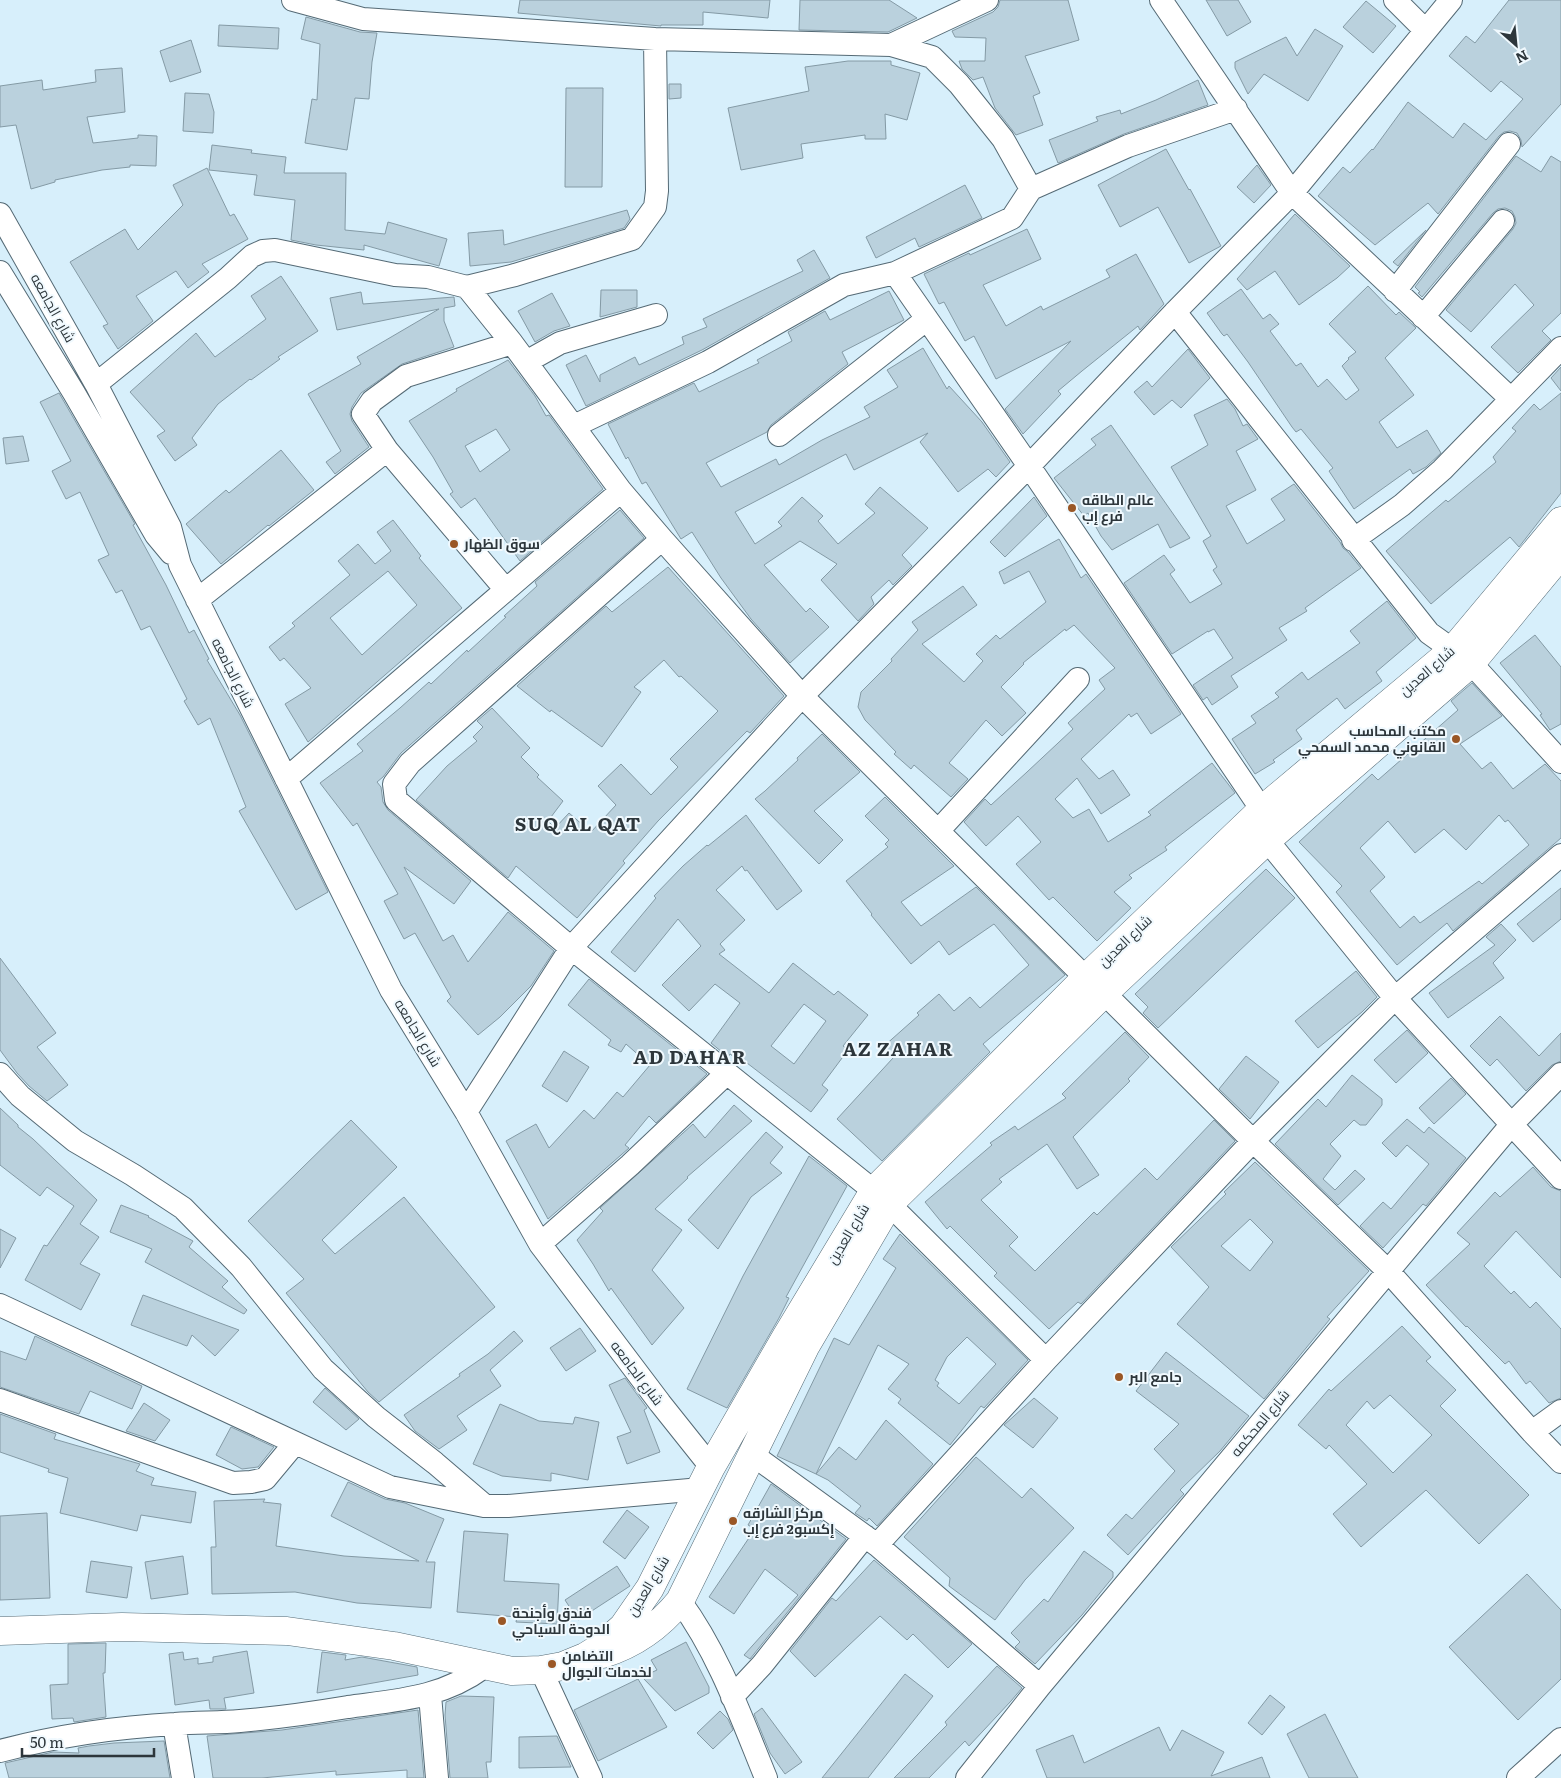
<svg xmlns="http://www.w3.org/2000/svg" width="1561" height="1778" font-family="Literata,Cairo,serif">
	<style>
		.building { fill: #bad1dd; stroke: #849aa5; fill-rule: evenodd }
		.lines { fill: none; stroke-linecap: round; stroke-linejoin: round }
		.minor-casing { stroke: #556a75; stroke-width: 24 }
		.major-casing { stroke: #556a75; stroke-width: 29 }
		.minor { stroke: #fff; stroke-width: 22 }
		.major { stroke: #fff; stroke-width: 28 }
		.poi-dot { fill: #9a5726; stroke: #f0f9fe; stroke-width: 2 }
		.labels { text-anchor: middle; stroke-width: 4; stroke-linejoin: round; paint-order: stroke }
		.street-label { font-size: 14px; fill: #2d363b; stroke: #f0f9fe }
		.poi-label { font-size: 14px; font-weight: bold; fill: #2d363b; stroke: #f0f9fe; text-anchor: start }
		.district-label { font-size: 19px; font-weight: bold; letter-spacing: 1px; fill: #2d363b; stroke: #f0f9fe }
	</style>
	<rect width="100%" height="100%" fill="#d7effb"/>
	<path class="building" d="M520,0H770L768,18L703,12V25H661V26L518,13Z
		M800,0H889L917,18L888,32L799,30Z
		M1000,0H1068L1079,40L1025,56L1040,93L1033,96L1043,125L1016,135L995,108L983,77L973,80L962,69L959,61H985L986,38L955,37L952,31L993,12L998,7Z
		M1206,0H1238L1251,22L1227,36Z
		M1509,0H1561V104L1522,147L1521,140L1517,133L1510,131L1504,132L1499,136L1438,214L1428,203L1375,245L1318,196L1343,167L1350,173L1372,149L1373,150L1408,102L1453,138L1464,123L1486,140L1523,99L1501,81L1491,92L1449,56L1466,36L1475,43Z
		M1366,1L1396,26L1373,53L1343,27Z
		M306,17L360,32L377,33L372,62L369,99L355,98L347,150L305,143L312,99L317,100L320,44L301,39Z
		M219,25L279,28L278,49L218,46Z
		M1315,29L1343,46L1308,101L1264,74L1248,94L1235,68V62L1286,37L1297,56Z
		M191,40L201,72L170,82L160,51Z
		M848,61H891V65L920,73L907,120L885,114L886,139H865V135L801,144L803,158L741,170L728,108L809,91L805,67Z
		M122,68L125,112L87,117L93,143L138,138V135L157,136L156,166L130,165V167L102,170L55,180V182L31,189L16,125L0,127V86L42,80L43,90L96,82L95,70Z
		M1198,80L1208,105L1124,134L1058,163L1049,140L1098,121L1096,117L1120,110L1121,114L1156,100Z
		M669,84H681V98L669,99Z
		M566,88H603L602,187H565Z
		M185,93L209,94L214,112L213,133L183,131Z
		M212,145L252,150L251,153L286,157L284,173H346L345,230L385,234L388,222L447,239L439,266L364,245V250L316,245L291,240L295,200L254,195L257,175L209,170Z
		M1166,149L1189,190L1190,189L1221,246L1189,263L1158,207L1120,227L1098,185Z
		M1516,156L1541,172L1551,156L1561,162V313L1542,331L1551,340L1518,373L1491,347L1534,305L1515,284L1471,332L1446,310L1513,229L1516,223L1515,217L1512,211L1505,208L1498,209L1493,213L1422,297L1418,293L1420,292L1415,287Z
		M1257,165L1271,185L1254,203L1237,187Z
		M207,168L230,216L234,214L248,239L202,264L209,272L188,288L176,271L136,296L153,321L118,349L103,326L108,324L70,262L125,229L138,250L183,205L173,185Z
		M965,185L982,218L919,247L915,238L876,258L866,237Z
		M627,210L630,219L624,228L511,262L470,266L468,233L503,230L504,245Z
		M1295,214L1350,266L1337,278L1299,305L1275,271L1247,290L1237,279Z
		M1027,229L1041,259L983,285L1006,326L1041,306L1043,310L1110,277L1106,270L1136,254L1164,304L1140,330L1138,326L1082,371L1058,391L1061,394L1023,434L1005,409L1071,341L996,379L974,336L965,341L944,302L939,304L924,274L969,253L970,255Z
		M1426,230L1398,266L1393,262Z
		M814,250L830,278L702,350L586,406L566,365L586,355L600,382V375L635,357L639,365L684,344L682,337L707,327L703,319L803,271L797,260Z
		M281,276L318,331L278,357L280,359L251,380L250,379L218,404L192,438L197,445L175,461L157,436L165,431L130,392L196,333L215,357L266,319L251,296Z
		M1368,286L1396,315L1399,312L1416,328L1385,358L1414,395L1379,422L1397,448L1427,430L1441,453L1426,467L1413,474L1410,469L1354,509L1329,471L1333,468L1301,429L1296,432L1292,427L1248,362L1227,334L1224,336L1222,334L1207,313L1241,289L1263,319L1270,314L1279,324L1270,331L1296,366L1301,363L1318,387L1327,379L1346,400L1359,390L1342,366L1349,359L1348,358L1356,352L1329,324Z
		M601,290H637V307L600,317Z
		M889,291L904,320L842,352L848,364L771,425L767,432L706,463L721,487L776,459L779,465L822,440L870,417L864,407L898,387L887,370L923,348L947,389L949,386L982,422L1010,462L996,477L988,469L958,492L920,442L928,433L854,470L846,454L735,512L755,544L782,526L778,522L802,497L823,516L818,521L838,544L875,513L865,504L880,487L928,528L902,555L912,566L893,585L889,580L871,597L874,604L858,621L821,580L837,564L800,541L764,565L806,612L810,608L829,627L790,663L751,619L721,578L692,532L681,539L646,482L642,484L628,457L626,459L608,424L694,383L699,392L759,363L757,360L792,341L788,332L825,311L830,320Z
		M361,292L363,304L454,297L455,306L444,308V321L454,347L402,364L361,393L352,407L350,414L352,421L369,447L335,474L326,462L341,451L308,394L361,364L357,357L439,309L337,330L330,298Z
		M552,293L570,326L554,331L535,342L518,311Z
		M1188,349L1210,378L1181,408L1172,400L1154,415L1134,392L1147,381L1152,387Z
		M508,360L535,396L546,416L549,415L603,489L520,561L475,498L461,508L450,494L453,492L433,457L409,421L457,391L456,389ZM496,429L510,450L480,472L465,446Z
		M1561,367V391L1551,378Z
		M59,393L135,524L133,525L166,585L189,633L194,630L209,659L207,660L240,715L328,892L296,910L239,811L246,807L210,718L198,725L184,701L187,699L150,626L141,630L122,590L116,593L98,560L109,555L80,492L66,499L52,471L71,461L40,402Z
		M1561,393V493L1519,547L1510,537L1431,604L1386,551L1446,500L1448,502L1496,462L1493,457L1516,431L1512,428L1534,404L1540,410Z
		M1227,399L1235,409L1243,426L1247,424L1258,439L1236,451L1256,490L1226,506L1247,544L1285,520L1271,499L1294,484L1340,542L1343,548L1348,552L1361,568L1305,608L1307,611L1279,628L1287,640L1231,676L1238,687L1212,705L1207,697L1203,700L1193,685L1233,658L1214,629L1208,632V631L1172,654L1124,583L1164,555L1175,570L1170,574L1190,603L1222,584L1213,570L1217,567L1203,541L1211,536L1171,467L1208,445L1194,415Z
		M1111,425L1190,538L1170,548L1158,524L1112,550L1101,536L1088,513L1084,516L1054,478L1096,445L1091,439Z
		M23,436L29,461L6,464L3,438Z
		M281,450L314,490L269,526L268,525L221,564L186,524L226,490L229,493Z
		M1034,497L1047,516L1005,557L990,542Z
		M620,510L644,538L401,753L383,777L377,782L381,787L383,802L388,810L471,881L454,904L404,867L443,941L453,935L468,962L508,912L554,951L531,986L500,1017L478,1035L447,1001L451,997L415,933L404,939L384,901L398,894L357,823L353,826L320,783L363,751L357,744L400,708L429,682L431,684L467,650L468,652L506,617L504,616L537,586L535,582Z
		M393,520L421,556L419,558L462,608L308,742L285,704L311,688L284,658L280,661L269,647L295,626L292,623L350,575L338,561L358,544L375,564L391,551L377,532ZM388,571L417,605L362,655L330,618Z
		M1059,539L1081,578L1086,574L1181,714L1151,734L1137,713L1131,717L1129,714L1081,759L1099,779L1113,770L1130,795L1101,814L1077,778L1055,799L1073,818L1089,809L1108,842L1151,815L1148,812L1212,763L1235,793L1165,847L1167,850L1129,875L1132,878L1114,892L1131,908L1097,941L1053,897L1049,900L1016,864L1041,842L1018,816L986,846L964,822L985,799L991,805L1027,772L1073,729L1068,723L1105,689L1099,680L1115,668L1074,625L1066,631L1065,629L1023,663L1024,664L1001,687L1026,713L1002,736L986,720L949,763L968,779L951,797L914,765L911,769L894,754L896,752L865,720L858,707L861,692L892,661L891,659L918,630L912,622L963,586L977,605L922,644L964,682L983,661L976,654L996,635L1000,639L1046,602L1029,571L1004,584L999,572Z
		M668,567L784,696L750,733L747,731L658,821L623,861L625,863L577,918L516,866L508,878L416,800L447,766L477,741L473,737L483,727L477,721L492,708L530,748L521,757L539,775L537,777L563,801L548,821L555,828L569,813L591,832L616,805L598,786L621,764L651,795L678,767L670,759L718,711L681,676L679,677L664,660L634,687L641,692L602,747L551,710L550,712L517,686L606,606L612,612Z
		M1387,601L1416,638L1376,672L1382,681L1345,709L1337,698L1296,730L1302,739L1273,760L1275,762L1255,774L1232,739L1256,723L1251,716L1279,697L1275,693L1302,672L1308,680L1360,643L1350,631Z
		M1535,635L1561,667V724L1550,730L1540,715L1542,714L1500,663Z
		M1472,683L1502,716L1460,744L1482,769L1491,762L1513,789L1545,764L1561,781V838L1453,931L1447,923L1397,965L1336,892L1342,886L1299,842L1372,774L1378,780L1458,710L1451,701ZM1499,815L1505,822L1508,820L1529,845L1482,884L1479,881L1420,923L1414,916L1400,928L1370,891L1385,877L1360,848L1388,821L1415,853L1444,829L1466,850Z
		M822,734L860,772L814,811L843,840L819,864L755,799L765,791L798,760L797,758Z
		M885,797L954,866L901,902L921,926L976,887L1065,975L983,1044L990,1052L882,1161L837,1119L893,1058L883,1047L919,1015L917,1013L939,994L954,1011L970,997L980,1008L1029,965L994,924L949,955L939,941L911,964L871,915L872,914L846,881L888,847L885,844L889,840L865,816Z
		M746,815L802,891L777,910L747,870L745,871L742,866L716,890L745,920L720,944L725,950L719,954L769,993L793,963L834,995L838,991L868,1015L843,1046L848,1050L822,1085L828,1090L811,1112L747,1063L745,1065L730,1054L728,1057L711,1043L740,1003L715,984L689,1011L662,985L701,946L678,919L635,972L611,952L656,898L654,896L683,866L707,845L708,846ZM804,1004L826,1021L794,1064L771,1046Z
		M1266,869L1295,898L1158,1028L1143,1013L1148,1007L1135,994Z
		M1561,888V919L1533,942L1517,924Z
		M1501,924L1516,940L1493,963L1504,978L1448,1018L1429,993L1495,945L1486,937Z
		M0,958L56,1033L37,1047L68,1085L47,1101L29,1086L17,1073L0,1050Z
		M1356,971L1377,997L1362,1012L1318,1048L1295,1021Z
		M589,979L707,1074L656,1123L649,1116L625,1145L629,1148L548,1219L506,1141L536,1124L549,1148L584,1110L594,1119L617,1092L623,1097L650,1065L626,1044L621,1052L608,1045L611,1040L568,1005Z
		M1500,1016L1539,1056L1561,1033V1061L1552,1065L1526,1091L1497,1059L1490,1066L1470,1046Z
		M1407,1030L1428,1053L1396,1083L1374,1060Z
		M1125,1032L1149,1057L1128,1079L1130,1081L1073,1137L1099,1175L1077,1189L1047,1144L999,1179L1002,1182L981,1200L1018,1237L1009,1246L1035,1271L1094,1212L1097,1215L1145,1168L1157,1180L1214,1120L1235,1141L1081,1304L1078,1302L1049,1329L994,1276L997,1273L950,1226L947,1229L925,1202L992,1145L990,1143L1015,1126L1018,1130L1066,1098L1062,1094Z
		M564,1051L589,1067L567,1102L542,1086Z
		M1246,1056L1279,1082L1250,1119L1219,1089Z
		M1352,1075L1382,1099V1105L1366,1125H1360L1354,1120L1330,1144L1341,1156L1323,1179L1335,1190L1355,1170L1365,1179L1338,1205L1275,1144L1318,1099L1326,1107Z
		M1451,1078L1466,1094L1434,1124L1419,1108Z
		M734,1105L752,1121L687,1177L688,1178L655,1209L682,1230L652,1270L684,1308L652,1345L611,1288L609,1291L593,1264L577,1240L603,1211L600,1208L693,1124L705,1138Z
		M0,1108L18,1125V1127L33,1139L97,1200L80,1224L99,1237L80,1264L100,1274L81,1310L25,1280L44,1245L47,1246L74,1206L47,1187L40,1196L0,1165Z
		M1407,1119L1424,1133L1429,1127L1466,1158L1426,1206L1423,1204L1383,1248L1360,1226L1383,1202L1391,1209L1429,1164L1407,1145L1396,1157L1382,1143Z
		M351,1120L397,1167L322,1240L335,1254L404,1197L495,1307L379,1402L368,1392L286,1293L304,1279L248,1221Z
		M766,1132L783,1147L770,1163L782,1173L751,1197L718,1249L688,1220Z
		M809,1156L847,1186L786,1297L789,1298L779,1318L727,1408L687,1389L743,1276Z
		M1255,1162L1369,1271L1327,1317L1330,1319L1264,1399L1177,1324L1209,1287L1171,1247L1226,1194L1224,1192ZM1250,1219L1273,1242L1250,1271L1221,1246Z
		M1533,1167L1551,1187L1561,1191V1278L1516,1231L1484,1266L1511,1294L1514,1291L1530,1308L1536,1302L1561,1329V1398L1549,1403L1530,1381L1526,1384L1509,1361L1505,1364L1467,1326L1466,1327L1426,1285L1470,1244L1457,1233L1495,1192L1500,1197Z
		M121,1205L149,1216L148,1217L193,1241L189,1247L228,1281L222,1287L247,1310L244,1314L145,1262L152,1249L110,1232Z
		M0,1229L16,1238L0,1268Z
		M900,1234L1028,1360L984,1408L981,1406L950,1445L898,1403L901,1399L888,1389L909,1364L878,1345L816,1474L777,1456L834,1338L849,1345L896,1268L883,1259ZM967,1337L996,1364L959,1404L937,1386L939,1383L935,1380L947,1357Z
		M143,1295L239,1330L215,1356L192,1335L187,1346L131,1325Z
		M1402,1326L1431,1357L1426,1361L1456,1390L1440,1406L1529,1495L1479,1544L1426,1490L1361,1547L1333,1514L1367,1484L1329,1445L1326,1449L1298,1425L1329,1389L1331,1391ZM1390,1395L1432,1435L1393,1473L1346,1425L1367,1401L1374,1409Z
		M580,1328L596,1351L566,1371L550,1348Z
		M514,1331L523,1341L490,1370L501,1386L457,1416L467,1430L439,1449L415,1431L404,1415L460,1376L459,1374L488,1354Z
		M35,1336L142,1386L132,1409L90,1391L79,1414L0,1387V1351L26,1360Z
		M1166,1352L1249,1416L1220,1451L1180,1490L1184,1494L1128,1555L1107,1535L1126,1514L1132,1519L1175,1471L1154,1449L1179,1424L1136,1391Z
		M625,1378L647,1408L644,1410L660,1452L627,1464L617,1437L631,1432L609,1385Z
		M325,1388L359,1419L346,1430L313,1402Z
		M1034,1398L1058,1418L1033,1448L1004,1425Z
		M144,1403L170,1420L155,1441L126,1431Z
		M500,1404L539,1421L573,1424L575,1417L599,1422L588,1480L551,1473V1481L502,1476L473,1464Z
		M0,1414L56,1434L54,1439L140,1464L136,1471L154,1478L151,1485L196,1492L191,1523L141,1515L137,1531L60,1513L68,1478L48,1472L49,1469L0,1452Z
		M886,1420L933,1464L877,1526L869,1518L867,1521L855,1513L861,1506L828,1480L816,1474L839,1447L856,1460Z
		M231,1427L274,1447L258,1467L242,1469L216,1455Z
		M976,1457L1022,1498L1031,1488L1074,1528L1025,1580L995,1620L949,1586L950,1578L904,1537Z
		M348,1482L385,1499L405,1503L444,1519L426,1562H435L431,1608L357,1603L295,1592L212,1594L211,1547H216L214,1501L265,1499L263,1502L281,1504L276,1546L344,1556L419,1561L331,1516Z
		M771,1484L846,1539L750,1659L744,1655L798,1595L765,1569L734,1614L709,1597L755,1529L748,1525Z
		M627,1510L649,1527L625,1559L603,1542Z
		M47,1513L50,1598L0,1600V1516Z
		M464,1531L508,1534L504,1581L559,1584L557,1624L516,1622L517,1617L457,1612Z
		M1084,1551L1113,1572V1577L1082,1615L1035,1664L1015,1647L1020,1642L1011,1633L1044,1599L1048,1602Z
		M183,1556L188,1594L151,1599L145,1562Z
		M874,1560L972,1644L948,1668L913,1634L907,1640L880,1616L815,1677L790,1651L832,1598L836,1601Z
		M91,1561L132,1567L127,1598L86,1592Z
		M617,1566L630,1586L578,1620L565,1600Z
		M1527,1574L1561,1610V1679L1518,1720L1449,1647Z
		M686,1642L709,1687V1693L675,1711L642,1677L657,1670L651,1660Z
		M106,1643L105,1673H103L106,1717L74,1722L73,1718L52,1719L50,1685L68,1684V1644Z
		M247,1651L254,1693L224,1698L226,1709H210L209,1700L175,1705L169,1654L183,1652L184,1660L198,1658V1664L213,1662V1657Z
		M322,1652L346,1655L345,1660L362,1657L417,1667L418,1675L317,1693Z
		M997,1666L1022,1688L1011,1701L969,1746L965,1741L929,1778H894L947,1725L945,1722Z
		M905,1674L933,1696L875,1769L868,1778H822Z
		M638,1679L667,1727L598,1761L574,1710Z
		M1270,1695L1285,1707L1262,1735L1248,1723Z
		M461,1696L494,1697L491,1762H486L488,1778H450L445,1715L446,1702Z
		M762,1708L802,1762L785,1774L770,1753L754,1714Z
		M418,1710L424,1778H407V1770L336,1775V1771L262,1778H213L207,1736L282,1730Z
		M720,1711L728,1719L733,1730L713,1749L697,1733Z
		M1325,1714L1352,1767L1358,1778H1309L1287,1734Z
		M1159,1727L1170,1751L1182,1730L1224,1752L1211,1776L1262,1757L1270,1778H1047L1036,1750L1073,1735L1084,1763Z
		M557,1736L571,1767L519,1768V1737Z
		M164,1741L170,1778H9L5,1763L53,1752L79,1753L78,1748L89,1746L114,1743Z"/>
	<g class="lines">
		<g class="minor-casing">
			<path id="minor" d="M293,0L363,19L655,39L891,45L932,57L959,84L1003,139L1031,189
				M1161,0L1292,193L1511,399
				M1395,0L1425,30
				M891,45L987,0
				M0,214L96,384L170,527L180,565L391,990L466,1112L540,1244L660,1403L711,1467
				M0,272L74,393L156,535L171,553
				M895,273L1029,466L1262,810
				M467,287L512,343L621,491L662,539L802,696L1086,978
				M1395,291L1509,144
				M1175,312L1429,633L1471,663L1561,762
				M1423,317L1503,221
				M526,362L560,343L656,315
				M96,384L228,278L252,256L263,251L275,250L395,275L428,277L467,287L515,275L632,239L655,207L657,191L655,39
				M574,426L708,362L844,285L895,273L1012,218L1031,189L1128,146L1236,109
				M779,435L927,319
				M662,539L410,763L394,784L396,800L571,948L874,1191
				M1353,540L1402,505L1442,470L1561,348
				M506,590L387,450L363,414L372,401L406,376L512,343
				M197,600L387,450
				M286,779L621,491
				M938,831L1078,679
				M1267,840L1395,998L1561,1178
				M1104,993L1253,1141L1388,1271L1532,1432L1561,1462
				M0,1074L20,1096L75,1141L133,1175L183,1208L241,1267L323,1369L376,1417L435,1463L483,1504
				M466,1112L571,948L802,696L1029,466L1175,312L1292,193L1451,0
				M889,1204L1046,1360
				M540,1244L630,1165L727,1073
				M0,1305L390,1487L484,1506H508L701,1489
				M0,1400L233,1483L251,1482L265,1479L295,1443
				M1532,1432L1561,1411
				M753,1455L877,1545L1040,1686
				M877,1545L1046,1360L1253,1141L1395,998L1561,855
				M680,1601C719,1654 741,1717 766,1778
				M541,1670L591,1778
				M430,1695L437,1778
				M732,1697L762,1665L865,1536
				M174,1724L183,1778
				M0,1751C57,1736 117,1727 175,1724C197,1722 218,1723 240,1721C276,1718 312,1713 348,1707C399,1700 442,1698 484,1667
				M967,1778L1040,1686L1511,1125L1561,1074
				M1518,1778L1561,1739"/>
		</g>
		<g class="major-casing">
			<path id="major" d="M0,1631L122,1627L287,1631L394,1646L512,1671L541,1670L563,1666L585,1657L598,1649L623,1627L650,1588L711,1467L786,1337L874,1191L1086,978L1262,810L1453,650L1561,521
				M603,1654C635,1644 659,1627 680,1601L805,1347L889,1204L1104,993L1267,840L1471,663L1561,554"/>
		</g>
		<use href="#minor" class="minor"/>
		<use href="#major" class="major"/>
	</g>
	<g class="poi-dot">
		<circle cx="1072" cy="508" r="5"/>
		<circle cx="454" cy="544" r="5"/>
		<circle cx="1456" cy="739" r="5"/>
		<circle cx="1119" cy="1377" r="5"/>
		<circle cx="733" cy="1521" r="5"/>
		<circle cx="502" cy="1621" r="5"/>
		<circle cx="552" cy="1664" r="5"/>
	</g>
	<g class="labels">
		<g class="street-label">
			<text transform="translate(53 308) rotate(61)" y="5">شارع الجامعه</text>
			<text transform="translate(1427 671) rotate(-41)" y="5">شارع العدين</text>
			<text transform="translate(233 673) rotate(63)" y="5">شارع الجامعه</text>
			<text transform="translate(1125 941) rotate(-44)" y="5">شارع العدين</text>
			<text transform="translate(418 1033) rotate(59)" y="5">شارع الجامعه</text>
			<text transform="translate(848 1234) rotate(-59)" y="5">شارع العدين</text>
			<text transform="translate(637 1373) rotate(53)" y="5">شارع الجامعه</text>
			<text transform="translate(1260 1423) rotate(-50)" y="5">شارع المحكمه</text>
			<text transform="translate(648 1586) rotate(-59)" y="5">شارع العدين</text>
		</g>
		<g class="poi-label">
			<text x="1082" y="505">عالم الطاقه<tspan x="1082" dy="16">فرع إب</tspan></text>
			<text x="464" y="549">سوق الظهار</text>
			<text x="1446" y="736" text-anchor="end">مكتب المحاسب<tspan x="1446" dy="16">القانوني محمد السمحي</tspan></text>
			<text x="1129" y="1382">جامع البر</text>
			<text x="743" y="1518">مركز الشارقه<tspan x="743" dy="16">إكسبو2 فرع إب</tspan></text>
			<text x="512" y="1618">فندق وأجنحة<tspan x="512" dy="16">الدوحة السياحي</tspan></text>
			<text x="562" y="1661">التضامن<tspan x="562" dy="16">لخدمات الجوال</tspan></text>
		</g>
		<g class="district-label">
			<text x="578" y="831">SUQ AL QAT</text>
			<text x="898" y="1056">AZ ZAHAR</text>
			<text x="690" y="1064">AD DAHAR</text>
		</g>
	</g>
	<g transform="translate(1516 45) rotate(153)" stroke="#f0f9fe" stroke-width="4" paint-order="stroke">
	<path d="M0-4L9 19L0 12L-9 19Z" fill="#2d363b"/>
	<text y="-8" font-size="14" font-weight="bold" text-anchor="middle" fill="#2d363b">N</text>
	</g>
	<path d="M22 1748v8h132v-8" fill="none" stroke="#2d363b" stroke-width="2.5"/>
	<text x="30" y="1748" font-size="15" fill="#2d363b" stroke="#f0f9fe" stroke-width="4" paint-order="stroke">50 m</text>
</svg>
